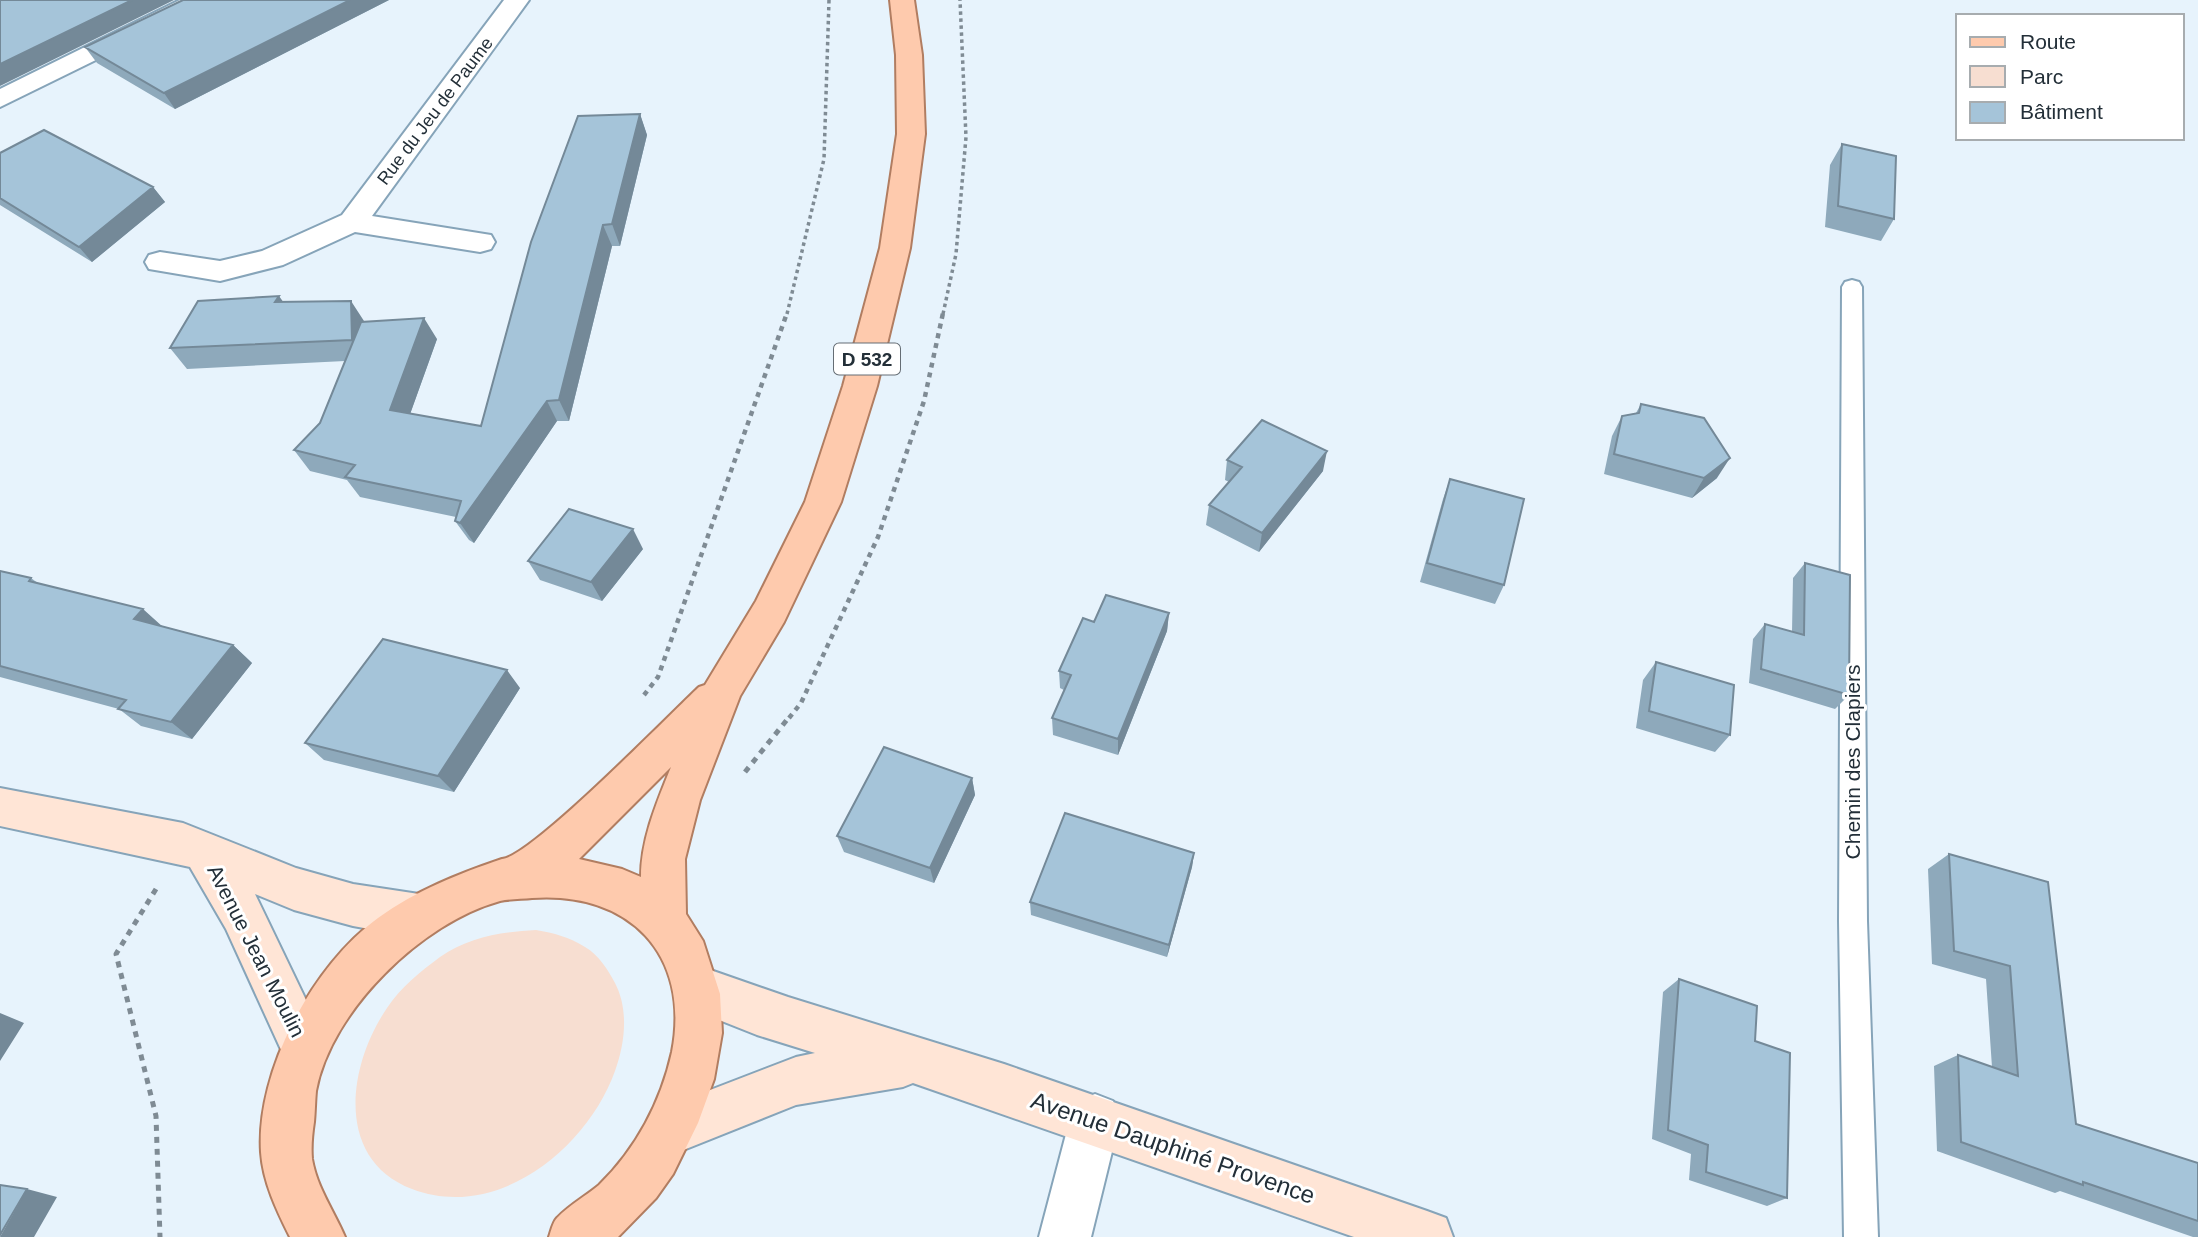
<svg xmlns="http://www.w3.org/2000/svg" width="2198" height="1237" font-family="Arial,sans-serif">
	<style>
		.green { fill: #f7ded1 }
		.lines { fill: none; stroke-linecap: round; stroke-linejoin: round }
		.lane-casing { stroke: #86a4b9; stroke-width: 4 }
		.street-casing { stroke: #86a4b9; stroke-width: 4 }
		.secondary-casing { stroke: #86a4b9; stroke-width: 4 }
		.primary-casing { stroke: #b17d61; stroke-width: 4 }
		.path-far2 { stroke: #7f8b94; stroke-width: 3.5; stroke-dasharray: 3.5 3.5; stroke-linecap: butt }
		.path-far1 { stroke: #7f8b94; stroke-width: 4.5; stroke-dasharray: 5 5; stroke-linecap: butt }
		.path { stroke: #7f8b94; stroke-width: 5; stroke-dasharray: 6 6; stroke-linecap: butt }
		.lane { fill: #fff; fill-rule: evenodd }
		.street { fill: #fff; fill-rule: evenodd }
		.secondary { fill: #ffe5d6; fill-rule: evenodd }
		.primary { fill: #fecaad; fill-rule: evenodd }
		.wall { fill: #8ea9bb }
		.shaded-wall { fill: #748998 }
		.building { fill: #a5c4d9; stroke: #748998; stroke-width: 2 }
		.labels { text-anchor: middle; stroke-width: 6; stroke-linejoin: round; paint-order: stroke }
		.far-street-label { font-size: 18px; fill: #232f38; stroke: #fff }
		.shield { fill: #fff; stroke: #656d74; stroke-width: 2 }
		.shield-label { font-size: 19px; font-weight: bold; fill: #232f38 }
		.street-label { font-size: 21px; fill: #232f38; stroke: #fff }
		.near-street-label { font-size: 24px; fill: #232f38; stroke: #fff }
	</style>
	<rect width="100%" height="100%" fill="#e7f3fc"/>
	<path class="green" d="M536,930C554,933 569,937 585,947C599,955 608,970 615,983C629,1010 625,1043 615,1071C588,1147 498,1222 412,1189C334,1159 348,1065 387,1008C400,988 421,971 440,957C469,937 501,932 536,930Z"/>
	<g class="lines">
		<g class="lane-casing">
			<path id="lane" d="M1852,280L1859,282L1862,287L1867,921L1878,1237H1844L1839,921L1842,287L1845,282Z"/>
		</g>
		<g class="street-casing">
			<path id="street" d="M180,0H211L208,5L0,107V89Z
				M504,0H529L372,216L491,235L495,242L491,249L480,252L355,232L283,265L220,281L149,269L145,262L149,255L160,252L220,261L262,251L342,215Z
				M1095,1094L1113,1101L1120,1119L1091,1237H1039L1070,1119L1077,1101Z"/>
		</g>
		<g class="secondary-casing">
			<path id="secondary" d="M0,788L183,823L296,868L353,884L419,894L435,901L442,916L435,931L419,938L353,926L294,910L255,894L329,1048L322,1065L305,1072L288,1065L226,929L190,867L0,826Z
				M696,965L788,997L1004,1064L1427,1211L1446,1218L1453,1237H1354L913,1083L903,1087L796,1105L671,1155L653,1148L646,1130L653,1112L796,1057L815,1053L757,1035L679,1004L673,988L679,972Z"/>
		</g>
		<g class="primary-casing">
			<path id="primary" d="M890,0H914L922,55L925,134L910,248L877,386L841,502L784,622L740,696L700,800L685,859L686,914L703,941L720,994L722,1033L714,1079L698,1123L673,1174L656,1198L618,1237H549C551,1231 553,1222 557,1218C569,1205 586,1196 599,1185C636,1149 661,1102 672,1052C691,954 629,891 532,898C522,899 510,899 500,901C423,922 331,1010 316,1091C315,1101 315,1112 314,1122C312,1135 311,1147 312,1159C317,1188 334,1211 345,1237H290C277,1211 263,1182 261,1152C256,1071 313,965 378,918C417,890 458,874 502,859C531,857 669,715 699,687L705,685L756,601L805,502L843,386L880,248L897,134L896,55ZM671,767C657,802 641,839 641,877L622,869L579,859Z"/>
		</g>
		<path class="path-far2" d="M787,314L824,159L829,0
			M943,314L956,254L966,137L960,0"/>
		<path class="path-far1" d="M644,695L658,677L787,313
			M789,718L801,703L878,537L924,401L943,313"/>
		<path class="path" d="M745,772L790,716
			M156,889L116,954L156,1116L160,1237"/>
		<use href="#lane" class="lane"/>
		<use href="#street" class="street"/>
		<use href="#secondary" class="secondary"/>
		<use href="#primary" class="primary"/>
	</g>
	<path class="wall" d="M183,0H389L175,109L97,63L85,47Z
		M640,114L647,135L620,246H612L569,421H557L474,543L469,540L455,521L456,517L360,497L347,480L310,471L294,450L320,423L345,361L187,369L170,348L284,302L437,339L410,414L481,426Z
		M1842,144L1894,219L1881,241L1825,227L1830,165Z
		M0,153L153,187L165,202L92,262L0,205Z
		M1641,404L1717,478L1692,498L1604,474L1612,436L1622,416L1636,413Z
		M1227,460L1323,471L1259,552L1206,525L1209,505L1229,482L1225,480Z
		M1450,479L1504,585L1495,604L1420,582L1443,499Z
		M643,549L602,601L540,580L528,561Z
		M1805,563L1849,695L1835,709L1749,683L1753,639L1765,624L1792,632L1793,578Z
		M0,571L31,578L39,584L162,626L233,645L252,663L192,739L141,726L119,709L0,677Z
		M1169,613L1167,631L1118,755L1053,735L1052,718L1064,690L1060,688L1059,671L1094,622Z
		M1656,662L1730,735L1715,752L1636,728L1643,680Z
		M520,688L454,792L324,760L305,743Z
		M972,778L975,795L934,883L844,852L837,836Z
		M1194,853L1192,867L1167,957L1031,915L1030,902Z
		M1949,854L2048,882L2076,1124L2198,1163V1237H2193L2060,1191L2055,1193L1937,1151L1934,1066L1958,1055L1992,1067L1986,979L1932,964L1928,869Z
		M1679,979L1755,1041L1787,1198L1767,1206L1689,1180L1691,1154L1652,1139L1663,992Z"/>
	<path class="shaded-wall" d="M132,0H174L0,86V64Z
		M350,0H389L175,109L164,93Z
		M640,114L647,135L620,246L612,224Z
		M153,187L165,202L92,262L79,247Z
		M603,225L612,246L569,421L559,400Z
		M279,296L294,317L275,302Z
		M351,301L364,321L365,360L352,340Z
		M424,318L437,339L404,431L390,410Z
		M547,401L557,421L474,543L460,523Z
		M1327,451L1323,471L1259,552L1262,533Z
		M1730,458L1717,478L1692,498L1704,478Z
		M633,529L643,549L602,601L591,582Z
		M143,609L163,627L134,619Z
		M1169,613L1167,631L1118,755V739Z
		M233,645L252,663L192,739L171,722Z
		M507,670L520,688L454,792L438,776Z
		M972,778L975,795L934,883L930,868Z
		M1194,853L1192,867L1167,957L1169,945Z
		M0,1013L24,1023L0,1061Z
		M27,1189L57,1197L34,1237H0Z"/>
	<path class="building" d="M0,0H132L0,64Z
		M183,0H350L164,93L85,47Z
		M640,114L612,224L603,225L559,400L547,401L460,523L455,521L461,501L345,477L355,465L294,450L320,423L361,322L424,318L390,410L481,426L531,242L578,116Z
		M44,130L153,187L79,247L0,198V153Z
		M1842,144L1896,156L1894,219L1838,206Z
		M279,296L275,302L351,301L352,340L170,348L198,301Z
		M1641,404L1704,418L1730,458L1704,478L1614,454L1622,416L1639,413Z
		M1262,420L1327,451L1262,533L1209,505L1242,467L1227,460Z
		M1450,479L1524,499L1504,585L1427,563Z
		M569,509L633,529L591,582L528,561Z
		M1805,563L1850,575L1849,695L1761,669L1765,624L1804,635Z
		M0,571L31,578L29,581L143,609L134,619L233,645L171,722L118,709L126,700L0,666Z
		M1106,595L1169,613L1118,739L1052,718L1071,675L1059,671L1083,618L1094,622Z
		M383,639L507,670L438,776L305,743Z
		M1656,662L1734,685L1730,735L1649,711Z
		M884,747L972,778L930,868L837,836Z
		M1065,813L1194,853L1169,945L1030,902Z
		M1949,854L2048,882L2076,1124L2198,1163V1221L2083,1182V1185L1961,1142L1958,1055L2018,1076L2010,966L1954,951Z
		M1679,979L1757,1006L1755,1041L1790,1053L1787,1198L1706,1172L1708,1145L1668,1130Z
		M0,1185L27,1189L0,1235Z"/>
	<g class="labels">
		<g class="far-street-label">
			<text transform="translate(435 111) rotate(-53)" y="6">Rue du Jeu de Paume</text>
		</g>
		<rect class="shield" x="834" y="343.5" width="66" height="31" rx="5"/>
		<g class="shield-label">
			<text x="867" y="366">D 532</text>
		</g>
		<g class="street-label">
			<text transform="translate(1853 762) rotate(-90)" y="7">Chemin des Clapiers</text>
			<text transform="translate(256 951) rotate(63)" y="7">Avenue Jean Moulin</text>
		</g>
		<g class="near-street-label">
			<text transform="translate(1173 1148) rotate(19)" y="8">Avenue Dauphiné Provence</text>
		</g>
	</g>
	<rect x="1956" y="14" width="228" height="126" fill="#ffffff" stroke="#a7acaf" stroke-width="2"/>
	<rect x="1970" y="37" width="35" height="10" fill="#fecaad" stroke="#a7acaf" stroke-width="2"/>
	<text x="2020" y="49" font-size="21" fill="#232f38">Route</text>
	<rect x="1970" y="66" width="35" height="21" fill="#f7ded1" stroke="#a7acaf" stroke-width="2"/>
	<text x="2020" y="84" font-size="21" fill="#232f38">Parc</text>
	<rect x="1970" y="102" width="35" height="21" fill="#a5c4d9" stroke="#a7acaf" stroke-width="2"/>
	<text x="2020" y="119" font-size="21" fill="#232f38">Bâtiment</text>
</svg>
